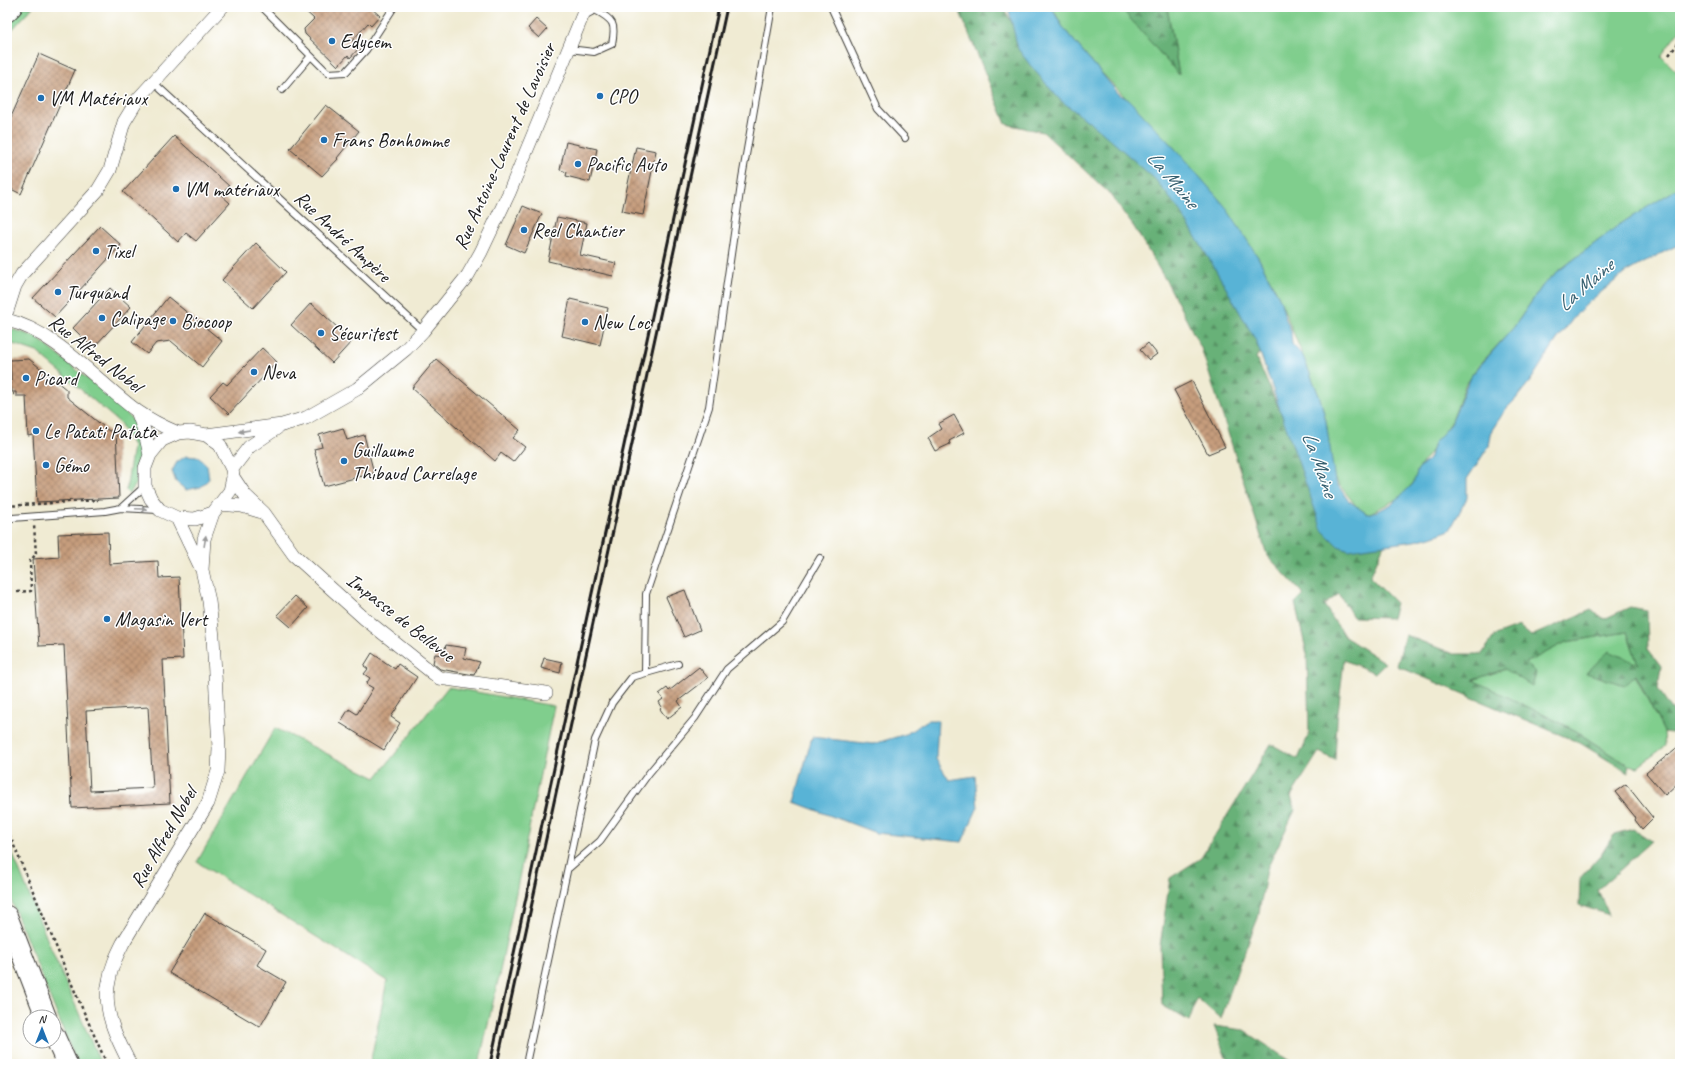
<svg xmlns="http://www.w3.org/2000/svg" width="1687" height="1071" font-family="Caveat,sans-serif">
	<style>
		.green { fill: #80ce8d; stroke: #4e7554 }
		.forest { fill: url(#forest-firs); stroke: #42664a }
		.water { fill: #58b3d6; stroke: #3a6879 }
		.building { fill: url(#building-cross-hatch); fill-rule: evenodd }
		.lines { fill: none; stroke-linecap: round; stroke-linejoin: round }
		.lane-casing { stroke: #3c3b37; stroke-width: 8 }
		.street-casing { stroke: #3c3b37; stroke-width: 14 }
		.secondary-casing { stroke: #3c3b37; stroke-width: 20 }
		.primary-casing { stroke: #3c3b37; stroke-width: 22 }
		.path { stroke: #3c3b37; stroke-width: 2.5; stroke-dasharray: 3 3; stroke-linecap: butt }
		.lane { stroke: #fff; stroke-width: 6 }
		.street { stroke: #fff; stroke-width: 13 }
		.secondary { stroke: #fff; stroke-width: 18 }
		.primary { stroke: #fff; stroke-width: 20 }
		.rail { stroke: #1c1c1c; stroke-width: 3 }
		.oneway { fill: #999 }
		.poi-dot { fill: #1f6fb2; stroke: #fff; stroke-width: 1.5 }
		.labels { text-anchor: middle; stroke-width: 3; stroke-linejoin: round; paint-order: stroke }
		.poi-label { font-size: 20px; fill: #1c1c1c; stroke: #fff; text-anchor: start }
		.street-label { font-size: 20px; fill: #1c1c1c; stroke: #fff }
		.water-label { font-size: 21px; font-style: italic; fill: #376070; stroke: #fff }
	</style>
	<defs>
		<pattern id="forest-firs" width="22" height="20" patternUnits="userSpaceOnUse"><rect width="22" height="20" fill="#68b178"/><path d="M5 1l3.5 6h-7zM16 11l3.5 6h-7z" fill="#558f62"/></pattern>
		<pattern id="building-cross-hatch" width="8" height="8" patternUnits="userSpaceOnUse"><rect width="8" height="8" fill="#c69d7d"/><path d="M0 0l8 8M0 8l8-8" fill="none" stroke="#a07f66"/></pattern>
	</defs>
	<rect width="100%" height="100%" fill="#fff"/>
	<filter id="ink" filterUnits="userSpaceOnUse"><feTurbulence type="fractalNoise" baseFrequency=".025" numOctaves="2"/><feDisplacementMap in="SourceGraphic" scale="8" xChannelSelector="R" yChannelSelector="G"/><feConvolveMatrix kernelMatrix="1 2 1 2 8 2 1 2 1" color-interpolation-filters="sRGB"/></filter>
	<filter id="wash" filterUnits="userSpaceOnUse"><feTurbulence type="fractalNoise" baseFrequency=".012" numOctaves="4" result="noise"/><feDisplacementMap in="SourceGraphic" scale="16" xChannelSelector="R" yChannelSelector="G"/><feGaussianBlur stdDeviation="0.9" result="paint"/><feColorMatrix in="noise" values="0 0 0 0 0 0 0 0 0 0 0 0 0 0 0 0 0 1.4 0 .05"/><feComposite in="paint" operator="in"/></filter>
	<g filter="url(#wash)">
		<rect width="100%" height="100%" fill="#f0ebd3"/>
		<path class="green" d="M21,7H33L7,35V23Z
			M1052,7H1123L1179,74L1167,7H1680V30L1661,56L1680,75V188L1620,224L1556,273L1543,285L1514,327L1476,369L1466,383L1452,421L1417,471L1415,481L1401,497L1368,514L1357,507L1333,477L1326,421L1320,398L1278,295L1258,257L1178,152L1098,69L1064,29Z
			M7,330H15L36,337L110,397L135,422L145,444L140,456L137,483L129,494L126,491L133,446L120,423L37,352L7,342Z
			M1627,632L1638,664L1635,675L1664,732L1665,746L1638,767L1628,765L1569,727L1472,680L1525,663L1566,642Z
			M448,687L554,706L499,976L479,1064H370L387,981L197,862L275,728L376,778Z
			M7,840L54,956L101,1064H78L68,1042L7,890Z"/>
		<path class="forest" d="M958,7H1003L1028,51L1177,195L1268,346L1256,357L1284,420L1300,432L1328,527L1386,540L1370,577L1396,603L1392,618L1353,617L1339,594L1324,605L1345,637L1385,663L1375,673L1344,660L1337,721L1335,760L1319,752L1291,796L1295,810L1267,869L1258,918L1240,963L1221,1019L1197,998L1189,1021L1162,1005L1160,946L1170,878L1201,858L1271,744L1298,759L1309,734L1307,654L1295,603L1304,595L1267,555L1201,348L1168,284L1134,227L1108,192L1043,132L1006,124Z
			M1120,7H1167L1179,75Z
			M1630,607L1647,610L1648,649L1661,666L1658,689L1680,721V734L1664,732L1636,675L1624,685L1586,673L1609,651L1638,664L1627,632L1566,642L1526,663L1536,673L1532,686L1505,669L1473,680L1569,727L1628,765L1629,773L1580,743L1397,666L1405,635L1454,654H1482L1495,635L1519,626L1531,636L1591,610L1604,619Z
			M1633,829L1652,841L1598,890L1609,915L1579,905L1580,878L1601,855L1614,834Z
			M1214,1026L1244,1030L1294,1064H1233L1226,1058Z"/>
		<path class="water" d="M1008,7H1051L1064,29L1119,94L1129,100L1178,152L1225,206L1258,257L1280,299L1285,317L1291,331L1292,344L1303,356L1320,398L1326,421L1335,481L1348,500L1367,514L1378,511L1392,504L1413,484L1418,469L1429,459L1434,443L1451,424L1470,377L1514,327L1543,285L1556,273L1620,224L1680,187V244L1648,260L1625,273L1590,301L1575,316L1556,341L1531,380L1515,400L1506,409L1492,430L1489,446L1467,479V498L1450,530L1431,537L1414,541L1349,550L1338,546L1322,530L1256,341L1214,267L1180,211L1155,179L1097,128L1060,100L1030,65L1018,49Z
			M186,456L198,457L207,465L209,479L201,487L186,490L176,482L172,471L177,462Z
			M928,720H938L936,759L949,780L975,776L978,807L962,842L876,833L794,802L812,737L873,744L906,734Z"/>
		<g id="blocks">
			<path class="building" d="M301,7H370L380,16L371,26L368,23L352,41L359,48L350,58L348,55L338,66L305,34L304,29L314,19Z
				M536,19L547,29L539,38L528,28Z
				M39,54L75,70L21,194L7,187V126Z
				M326,105L359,131L337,158L338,159L322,176L290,149Z
				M174,136L229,186L221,195L230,203L196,241L186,233L178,242L123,192Z
				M566,142L597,149L590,182L566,176L567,172L560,170Z
				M636,147L656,151L643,215L622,211Z
				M523,206L542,214L524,253L506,245Z
				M557,217L587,223L580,255L616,263L613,276L548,261Z
				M100,226L121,245L55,317L33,298Z
				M256,243L286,272L253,308L222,280Z
				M110,288L131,307L93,348L73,328Z
				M168,297L222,341L202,367L171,341L156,343L147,354L132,342Z
				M570,299L608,308L600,345L562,336Z
				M311,303L352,341L332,363L291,325Z
				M1148,343L1157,354L1149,360L1140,350Z
				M262,348L277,362L229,414L210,396L223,382L227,385Z
				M29,359L67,390V397L109,431L116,430L119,498L37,502L33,435L28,436L26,396H16V392H12L10,360Z
				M436,359L520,430L513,438L525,447L513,462L501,453L495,461L449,421L412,388Z
				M1192,381L1225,447L1208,454L1174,390Z
				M954,415L964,433L949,441L950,444L935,451L928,438L941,429L938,424Z
				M343,428L347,440L364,435L374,473L324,486L314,449L322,447L319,435Z
				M108,532L109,564L158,561L159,578L179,577L183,659L163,660L170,803L72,808L64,645L39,646L33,559L59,557L58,534ZM148,707L153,788L90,791L86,711Z
				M685,590L700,630L684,637L666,597Z
				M295,596L308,608L291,627L277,615Z
				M446,645L466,648L464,658L480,662L474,675L440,669L433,663L435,654L443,655Z
				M372,653L395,669L398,664L417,677L391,717L400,723L384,750L340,723L349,709L357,714L373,688L366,684L370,678L364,674L368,669L364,666Z
				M544,658L562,662L560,673L541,668Z
				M699,667L708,678L678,701L682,707L667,719L660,709L662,707L659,702L663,699L659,694L667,688L669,691Z
				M1680,745V781L1665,795L1646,773Z
				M1626,784L1653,818L1642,829L1635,820L1636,818L1615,792Z
				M205,913L266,949L257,965L286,982L260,1027L169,973Z"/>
		</g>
	</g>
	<g filter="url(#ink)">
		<use href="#blocks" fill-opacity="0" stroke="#3c3b37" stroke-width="1"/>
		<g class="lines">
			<g class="lane-casing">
				<path id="lane" d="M262,7L328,73L346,72L366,50L394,7
					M831,7L878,109L905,138
					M569,49L594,52L612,44C616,24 614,20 595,10L584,16
					M153,82L423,331
					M282,90L310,57
					M121,508L145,486
					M12,518L105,511L121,508L158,510
					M645,673L646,594L709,407L742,178L772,7
					M569,868L600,841L649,773L695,718L727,669L782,622L820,558
					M526,1064L595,740L612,703L632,677L678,664"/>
			</g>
			<g class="street-casing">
				<path id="street" d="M7,311L15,286L22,274L98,190L110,170L124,122L138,99L222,7
					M7,320C57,332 96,381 137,411C150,420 164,427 178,433
					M137,411L145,433L150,455L145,468V486L151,499L160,510L177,518L195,519L213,513L230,491L233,477L232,469L220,445L206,435L190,432L178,433L162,440L150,455
					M206,435L282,425L306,418L357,389L406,349L423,331L468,275L481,252L509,193L586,7
					M232,469L249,447L277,428
					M233,477L245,495L264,513L294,555L365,619L439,678L546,693
					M220,504L242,506L262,512
					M202,570L204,539L213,513
					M130,1064C117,1039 102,1010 109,981C111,967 117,955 123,943L208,803L218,771L219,748L213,637L209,601L202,570L177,518"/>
			</g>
			<g class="secondary-casing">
				<path id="secondary" d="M7,13L13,7"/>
			</g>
			<g class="primary-casing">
				<path id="primary" d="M7,916L46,1017
					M54,1035L67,1064"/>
			</g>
			<path class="path" d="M1669,55L1680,41
				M7,394H14
				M7,506L98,500
				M17,592L31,591L30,561L36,554L34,525
				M7,829L78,999L107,1064"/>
			<use href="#lane" class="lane"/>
			<use href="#street" class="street"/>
			<use href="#secondary" class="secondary"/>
			<use href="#primary" class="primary"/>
			<path class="rail" d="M490,1064L719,7
				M497,1064L727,7"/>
		</g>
		<defs><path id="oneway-solid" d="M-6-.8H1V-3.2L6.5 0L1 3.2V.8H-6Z"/></defs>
		<g class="oneway">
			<use href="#oneway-solid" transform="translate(244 431) rotate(171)"/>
			<use href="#oneway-solid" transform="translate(141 509) rotate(2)"/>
			<use href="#oneway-solid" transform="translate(205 541) rotate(-81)"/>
		</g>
	</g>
	<g class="poi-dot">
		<circle cx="332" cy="41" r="4"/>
		<circle cx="600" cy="96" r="4"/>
		<circle cx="41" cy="98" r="4"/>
		<circle cx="324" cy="140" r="4"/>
		<circle cx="578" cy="164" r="4"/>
		<circle cx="176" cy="189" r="4"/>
		<circle cx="524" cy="230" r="4"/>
		<circle cx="96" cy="251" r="4"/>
		<circle cx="58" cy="292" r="4"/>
		<circle cx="102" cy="318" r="4"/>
		<circle cx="173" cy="321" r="4"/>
		<circle cx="585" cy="322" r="4"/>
		<circle cx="321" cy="333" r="4"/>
		<circle cx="254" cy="372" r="4"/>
		<circle cx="26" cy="378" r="4"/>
		<circle cx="36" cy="431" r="4"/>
		<circle cx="344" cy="461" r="4"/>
		<circle cx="46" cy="465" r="4"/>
		<circle cx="107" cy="619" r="4"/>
	</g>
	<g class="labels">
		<g class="poi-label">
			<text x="340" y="48">Edycem</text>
			<text x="608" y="103">CPO</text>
			<text x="49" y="105">VM Matériaux</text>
			<text x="332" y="147">Frans Bonhomme</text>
			<text x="586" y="171">Pacific Auto</text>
			<text x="184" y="196">VM matériaux</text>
			<text x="532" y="237">Reel Chantier</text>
			<text x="104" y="258">Tixel</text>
			<text x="66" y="299">Turquand</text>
			<text x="110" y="325">Calipage</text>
			<text x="181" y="328">Biocoop</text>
			<text x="593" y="329">New Loc</text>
			<text x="329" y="340">Sécuritest</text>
			<text x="262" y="379">Neva</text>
			<text x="34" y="385">Picard</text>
			<text x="44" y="438">Le Patati Patata</text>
			<text x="352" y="457">Guillaume<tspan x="352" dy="23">Thibaud Carrelage</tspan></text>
			<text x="54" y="472">Gémo</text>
			<text x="115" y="626">Magasin Vert</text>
		</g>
		<g class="street-label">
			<text transform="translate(504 146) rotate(-66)" y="7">Rue Antoine-Laurent de Lavoisier</text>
			<text transform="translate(343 236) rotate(43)" y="7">Rue André Ampère</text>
			<text transform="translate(96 353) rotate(38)" y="7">Rue Alfred Nobel</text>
			<text transform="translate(401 617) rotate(38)" y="7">Impasse de Bellevue</text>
			<text transform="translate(163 837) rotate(-60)" y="7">Rue Alfred Nobel</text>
		</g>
		<g class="water-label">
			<text transform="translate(1173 179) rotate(50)" y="7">La Maine</text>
			<text transform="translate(1585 285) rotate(-41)" y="7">La Maine</text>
			<text transform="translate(1320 464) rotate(70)" y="7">La Maine</text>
		</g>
	</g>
	<rect width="1687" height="1071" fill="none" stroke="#fff" stroke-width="24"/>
	<g transform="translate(42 1029)"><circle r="19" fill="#ffffff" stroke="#a4a4a4"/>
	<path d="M0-3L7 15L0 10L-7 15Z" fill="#1f6fb2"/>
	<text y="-6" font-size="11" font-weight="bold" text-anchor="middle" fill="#1c1c1c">N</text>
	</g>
</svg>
